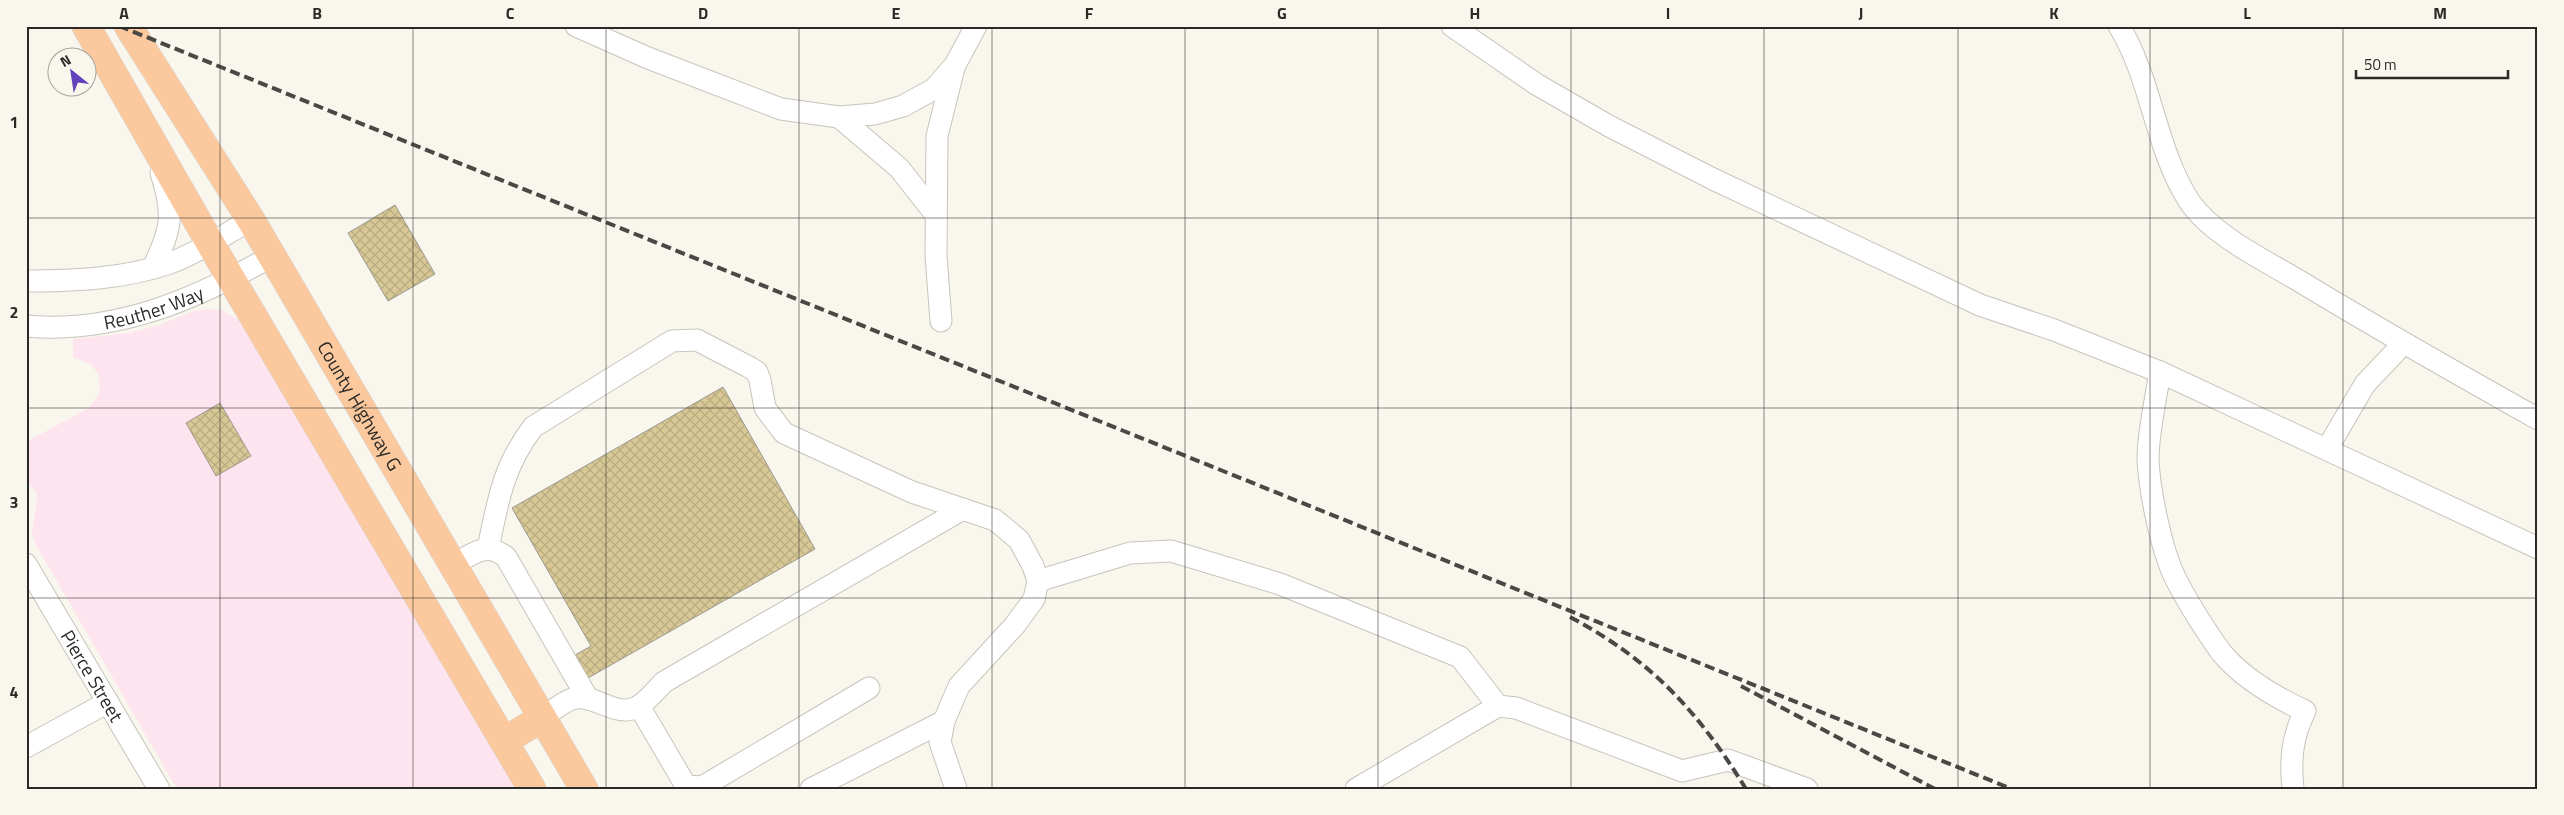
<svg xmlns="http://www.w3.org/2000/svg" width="2564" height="815" font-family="'Titillium Web',sans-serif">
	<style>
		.commercial { fill: #fee4ee }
		.building { fill: url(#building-cross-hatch); stroke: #9c9991 }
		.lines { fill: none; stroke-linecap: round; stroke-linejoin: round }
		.minor-casing { stroke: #c7c4bc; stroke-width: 23 }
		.major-casing { stroke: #d5d4d4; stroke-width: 29 }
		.minor { stroke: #fff; stroke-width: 21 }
		.major { stroke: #fbc99d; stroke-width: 28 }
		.rail { stroke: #494844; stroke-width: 4; stroke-dasharray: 10 5; stroke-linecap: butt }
		.grid { fill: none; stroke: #2b2a27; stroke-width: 1; stroke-opacity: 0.55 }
		.labels { text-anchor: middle; stroke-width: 4; stroke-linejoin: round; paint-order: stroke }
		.street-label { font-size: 19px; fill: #2b2a27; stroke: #f9f6ed }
		.neatline { fill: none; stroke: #2b2a27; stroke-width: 2 }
		.grid-label { font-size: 16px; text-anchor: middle; font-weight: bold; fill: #2b2a27 }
	</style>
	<defs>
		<pattern id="building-cross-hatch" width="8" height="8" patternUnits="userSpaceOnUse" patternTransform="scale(1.25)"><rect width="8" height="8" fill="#d8c896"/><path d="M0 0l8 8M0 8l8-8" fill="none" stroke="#baac81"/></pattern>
	</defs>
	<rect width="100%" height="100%" fill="#f9f6ed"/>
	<path class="commercial" d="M210,309L221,310L241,321L520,789H177L36,545L32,533L37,499L36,492L26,481V442L89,408L98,396L100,387L98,373L90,364L73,357V339L129,333L159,325L194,311Z"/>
	<path class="building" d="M395,205L435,274L388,301L348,233Z
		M723,387L815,549L581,682L568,659L591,646L512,508Z
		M220,403L251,456L216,476L186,423Z"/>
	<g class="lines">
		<g class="minor-casing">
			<g id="minor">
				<path d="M576,26L648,58L781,109L839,117L875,114L903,106L934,89L955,65L976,26"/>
				<path d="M1452,26L1536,84L1609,126L1713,179L1980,305L2054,330L2160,372L2538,548"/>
				<path d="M2119,26C2152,80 2155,148 2189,201C2211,234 2262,259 2296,279C2375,327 2456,373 2538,419"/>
				<path d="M839,117L899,168L936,215"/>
				<path d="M153,268C171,228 175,216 161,173"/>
				<path d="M26,281C74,281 124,279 170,263C198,253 225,234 251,220"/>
				<path d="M941,321L936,256L937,136L954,68"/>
				<path id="s1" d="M26,326C116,334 196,299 272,256"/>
				<path d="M2160,372C2156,398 2148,433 2148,459C2149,487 2159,536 2169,563C2176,585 2207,633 2221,652C2242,678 2275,697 2305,711C2292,737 2290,760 2293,789"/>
				<path d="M2327,449L2365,384L2403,344"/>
				<path d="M488,549C498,500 503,467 533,427L672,341L697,340L749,367L757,372L760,380L765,408L784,433L912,492L995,520L1019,540L1033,566L1038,581L1034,599L1015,625L959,686L944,721L940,742L956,789"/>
				<path id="s2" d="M26,564L159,789"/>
				<path d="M453,565C473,554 485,541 506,557L588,699"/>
				<path d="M1038,581L1130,553L1171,551L1280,584L1460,657L1498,706"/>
				<path d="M639,706L686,786L702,787L869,688"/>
				<path d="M542,718C551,712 561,703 572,699C595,692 616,720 639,706C648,700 656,690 664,682L963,509"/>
				<path d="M26,747L108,702"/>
				<path d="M811,789L944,721"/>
				<path d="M1356,789L1498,706L1516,708L1682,771L1728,760L1807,789"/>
			</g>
		</g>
		<g class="major-casing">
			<g id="major">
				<path d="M86,26L210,243L532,789"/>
				<path id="s3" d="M128,26L251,220L584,789"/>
				<path d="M504,741L542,718"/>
			</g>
		</g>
		<use href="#minor" class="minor"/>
		<use href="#major" class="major"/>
		<path class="rail" d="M119,26L2012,789
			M1570,617C1651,660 1698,711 1746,789
			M1741,686L1935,789"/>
	</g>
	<path class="grid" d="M220,26V789M413,26V789M606,26V789M799,26V789M992,26V789M1185,26V789M1378,26V789M1571,26V789M1764,26V789M1958,26V789M2150,26V789M2343,26V789M26,218H2538M26,408H2538M26,598H2538"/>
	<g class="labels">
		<g class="street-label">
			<text dy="7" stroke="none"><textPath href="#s1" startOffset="130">Reuther Way</textPath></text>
			<text dy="7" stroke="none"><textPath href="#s3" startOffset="445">County Highway G</textPath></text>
			<text dy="7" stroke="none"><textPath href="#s2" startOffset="130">Pierce Street</textPath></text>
		</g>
	</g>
	<rect width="2564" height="815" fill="none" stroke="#f9f6ed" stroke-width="55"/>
	<g transform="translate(72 72) rotate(330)"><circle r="24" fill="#f9f6ed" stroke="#a7a49e"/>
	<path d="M0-4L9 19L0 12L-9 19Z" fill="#6242bb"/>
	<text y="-8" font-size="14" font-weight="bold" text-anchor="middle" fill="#2b2a27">N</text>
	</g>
	<path d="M2356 70v8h152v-8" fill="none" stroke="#2b2a27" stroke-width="2.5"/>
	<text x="2364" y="70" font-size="15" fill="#2b2a27" stroke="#f9f6ed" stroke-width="4" paint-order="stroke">50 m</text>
	<rect x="28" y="28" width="2508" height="760" class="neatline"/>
	<g class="grid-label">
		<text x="124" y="19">A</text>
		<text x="317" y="19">B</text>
		<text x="510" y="19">C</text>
		<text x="703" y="19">D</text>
		<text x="896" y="19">E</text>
		<text x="1089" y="19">F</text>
		<text x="1282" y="19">G</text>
		<text x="1475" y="19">H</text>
		<text x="1668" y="19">I</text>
		<text x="1861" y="19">J</text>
		<text x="2054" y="19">K</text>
		<text x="2247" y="19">L</text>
		<text x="2440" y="19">M</text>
		<text x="14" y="128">1</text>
		<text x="14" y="318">2</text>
		<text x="14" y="508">3</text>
		<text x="14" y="698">4</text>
	</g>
</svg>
